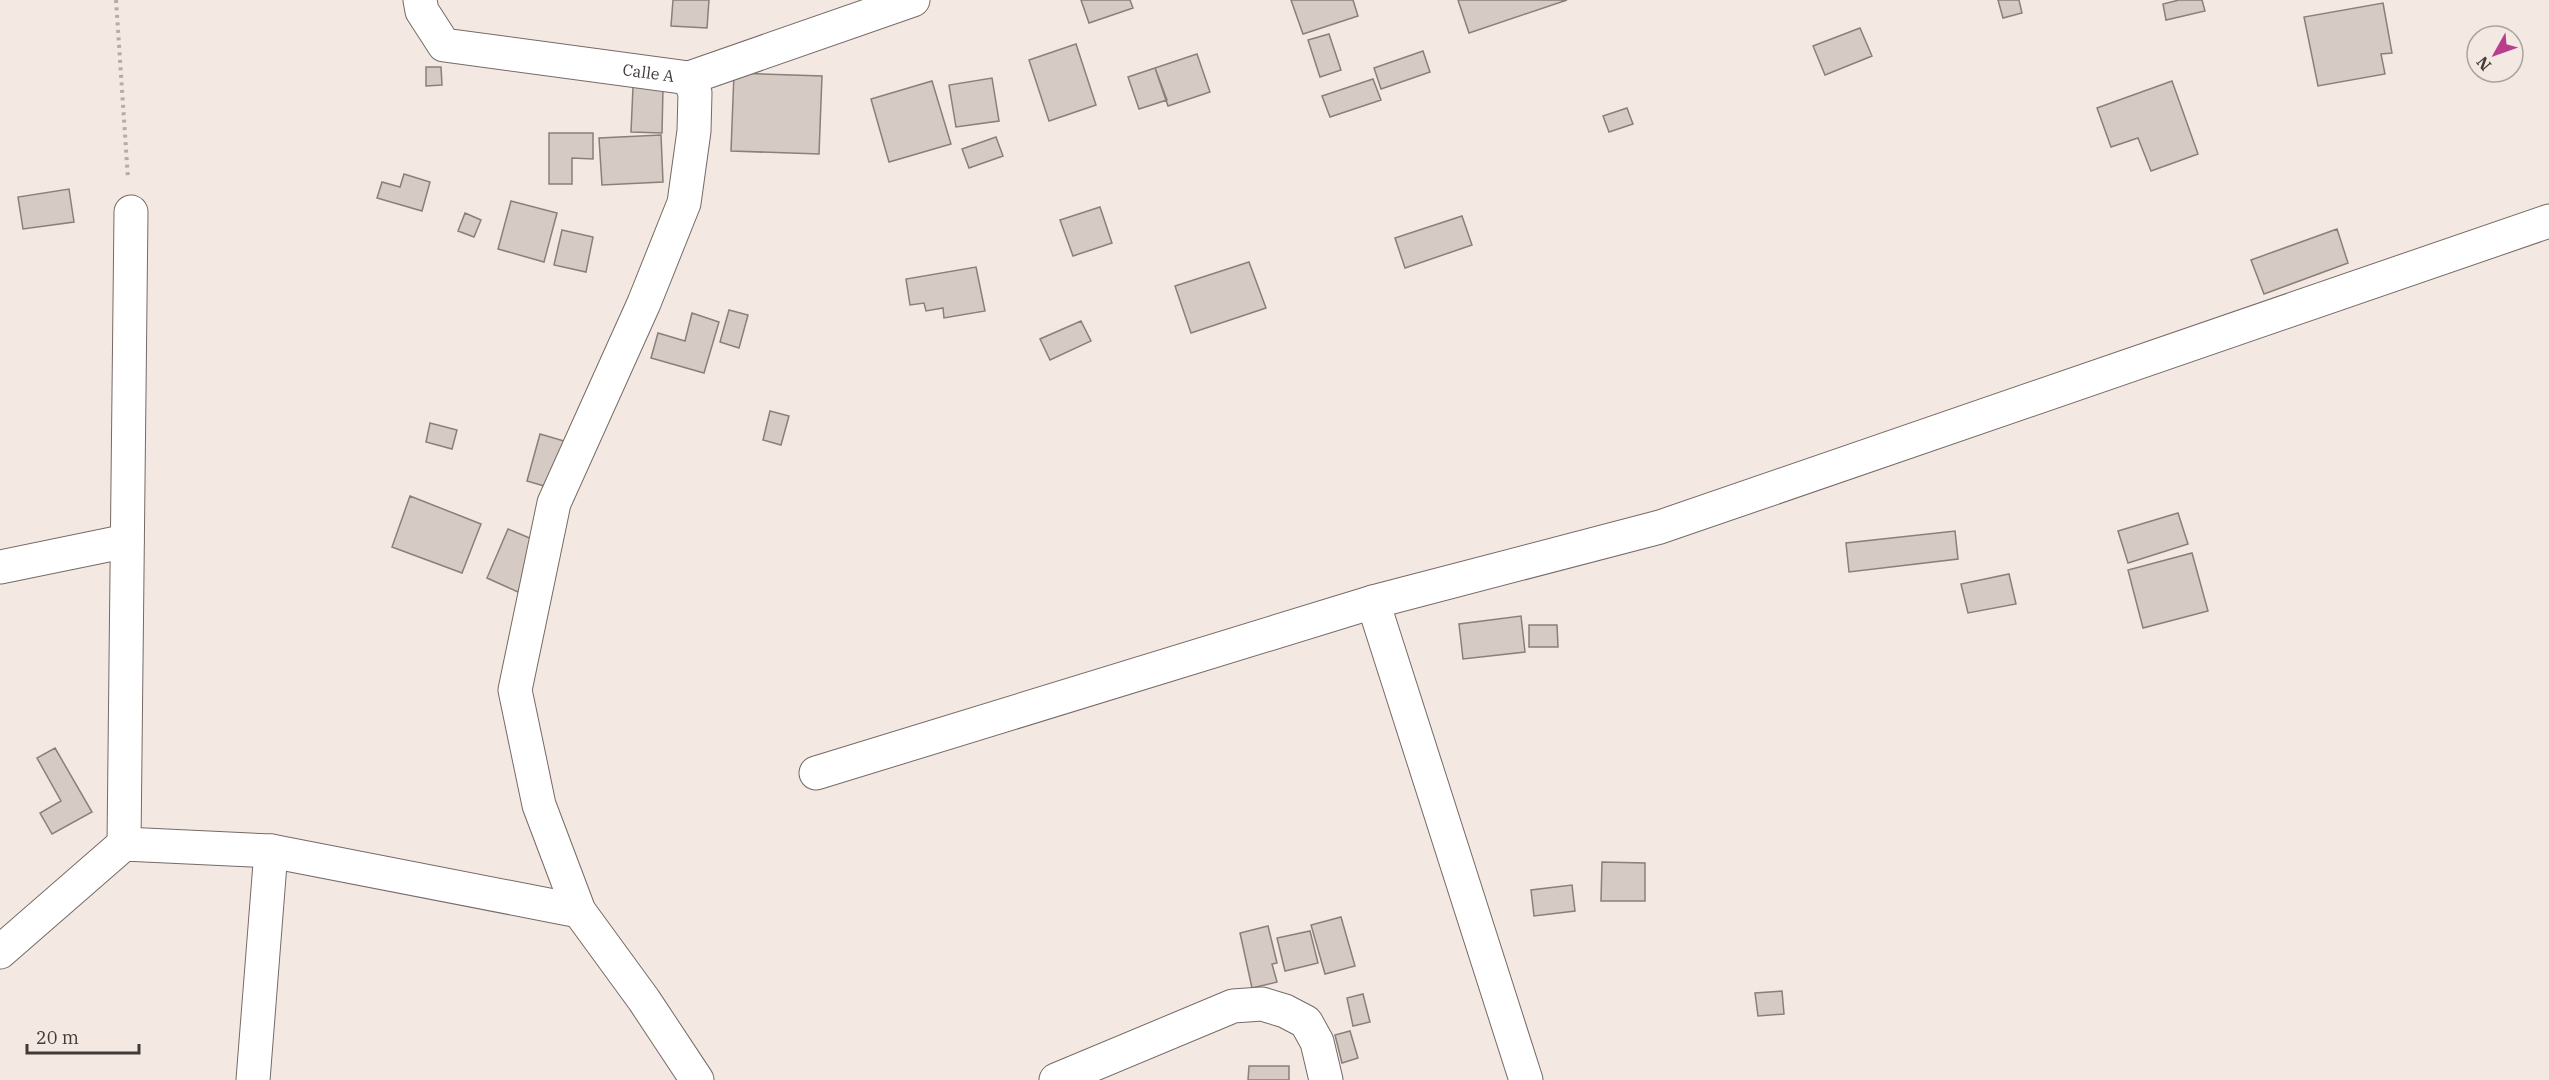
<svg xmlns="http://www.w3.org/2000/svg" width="2549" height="1080" font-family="'IBM Plex Serif',serif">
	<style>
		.building { fill: #d6cac4; stroke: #8a7f79; stroke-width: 1.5 }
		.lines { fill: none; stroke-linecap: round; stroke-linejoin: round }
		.minor-casing { stroke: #756a65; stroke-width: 35 }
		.path { stroke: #b5aca7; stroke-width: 4; stroke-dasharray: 3 4.5; stroke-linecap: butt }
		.minor { stroke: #fff; stroke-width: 33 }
		.labels { text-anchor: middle; stroke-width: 5; stroke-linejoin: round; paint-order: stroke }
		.street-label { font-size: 16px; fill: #403b39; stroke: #f4e8e2 }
	</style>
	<rect width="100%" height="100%" fill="#f4e8e2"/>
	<path class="building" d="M673,0H709L707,28L671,26Z
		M1081,0H1130L1133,8L1089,23Z
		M1291,0H1353L1358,16L1303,34Z
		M1458,0H1567L1469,33Z
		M1998,0H2019L2022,13L2003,18Z
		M2179,0H2202L2205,11L2166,20L2163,4Z
		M2383,3L2392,53L2381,54L2385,74L2318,86L2304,17Z
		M1860,28L1872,56L1825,75L1813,46Z
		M1329,34L1341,70L1320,77L1308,40Z
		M1076,44L1096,105L1049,121L1029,60Z
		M1423,51L1430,72L1381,89L1374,68Z
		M1197,54L1210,92L1168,106L1155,68Z
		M426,67H441L442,85L426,86Z
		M1155,68L1167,100L1139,109L1128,77Z
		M734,73L822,76L819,154L731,151Z
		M992,78L999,121L956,127L949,85Z
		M1373,79L1381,100L1330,117L1322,96Z
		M932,81L951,144L889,162L871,99Z
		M2172,81L2198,154L2151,171L2138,138L2111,147L2097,108Z
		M633,87L663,88L662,133L631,132Z
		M1627,108L1633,124L1609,132L1603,116Z
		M549,133H593V159L572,158V184H549Z
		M661,135L663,182L602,185L599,138Z
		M996,137L1003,156L969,168L962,149Z
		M404,174L430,182L422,211L377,198L382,182L400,187Z
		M69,189L74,222L23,229L18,197Z
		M511,201L557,213L544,262L498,249Z
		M1100,207L1112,243L1073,256L1060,220Z
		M465,213L481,220L474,237L458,231Z
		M1462,216L1472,245L1405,268L1395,238Z
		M2337,229L2348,263L2264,294L2251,260Z
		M562,230L593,237L586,272L554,265Z
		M1249,262L1266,308L1191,333L1175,286Z
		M976,267L985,311L944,318L943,308L926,311L924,303L910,305L906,279Z
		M729,310L748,315L739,348L720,342Z
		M692,313L719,322L704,373L651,358L658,333L685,341Z
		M1081,321L1091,341L1050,360L1040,339Z
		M770,411L789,416L781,445L763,440Z
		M430,423L457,430L452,449L426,442Z
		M540,434L564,441L551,488L527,481Z
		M410,496L481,524L462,573L392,547Z
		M2178,513L2188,544L2128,563L2118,531Z
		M508,529L539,542L518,592L487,578Z
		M1955,531L1958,559L1849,572L1846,543Z
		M2192,553L2208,611L2143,628L2128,570Z
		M2009,574L2016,604L1968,613L1961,584Z
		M1521,616L1525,652L1463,659L1459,624Z
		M1529,625H1557L1558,647H1529Z
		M55,748L92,812L52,834L40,813L61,801L37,758Z
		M1602,862L1645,863V901H1601Z
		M1572,885L1575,911L1534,916L1531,890Z
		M1341,917L1355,966L1325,974L1311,925Z
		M1268,926L1277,963L1272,964L1277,982L1252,988L1240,933Z
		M1310,931L1318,963L1285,971L1277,938Z
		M1782,991L1784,1014L1758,1016L1755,993Z
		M1363,994L1370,1022L1353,1026L1347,998Z
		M1350,1031L1358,1058L1342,1063L1335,1035Z
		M1249,1066H1289V1080H1248Z"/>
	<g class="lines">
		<g class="minor-casing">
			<g id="minor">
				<path id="s1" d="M420,0L422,11L444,45L689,78L913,0"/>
				<path d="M689,78L695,93L694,131L684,203L644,303L554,503L515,690L539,805L579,911L644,1000L697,1080"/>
				<path d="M0,567L127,541"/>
				<path d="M1373,602L1526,1080"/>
				<path d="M816,773L1373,602L1660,527L2549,221"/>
				<path d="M124,844L131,212"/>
				<path d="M0,952L124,844L271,851L579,911"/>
				<path d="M253,1080L271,851"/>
				<path d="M1056,1080L1233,1006L1262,1004L1285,1011L1306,1022L1317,1042L1326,1080"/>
			</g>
		</g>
		<path class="path" d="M116,0L128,179"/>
		<use href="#minor" class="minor"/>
	</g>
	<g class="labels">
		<g class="street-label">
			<text dy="6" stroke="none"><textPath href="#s1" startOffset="258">Calle A</textPath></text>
		</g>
	</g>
	<g transform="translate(2495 54) rotate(230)"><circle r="28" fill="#f4e8e2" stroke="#aca39e" stroke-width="1.5"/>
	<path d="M0-4.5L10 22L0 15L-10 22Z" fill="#ba3d8d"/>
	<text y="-9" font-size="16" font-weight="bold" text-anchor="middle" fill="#403b39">N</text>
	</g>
	<path d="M27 1044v9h112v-9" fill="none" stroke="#403b39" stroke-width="3"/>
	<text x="36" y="1044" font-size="18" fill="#403b39" stroke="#f4e8e2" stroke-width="4.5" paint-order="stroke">20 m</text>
</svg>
